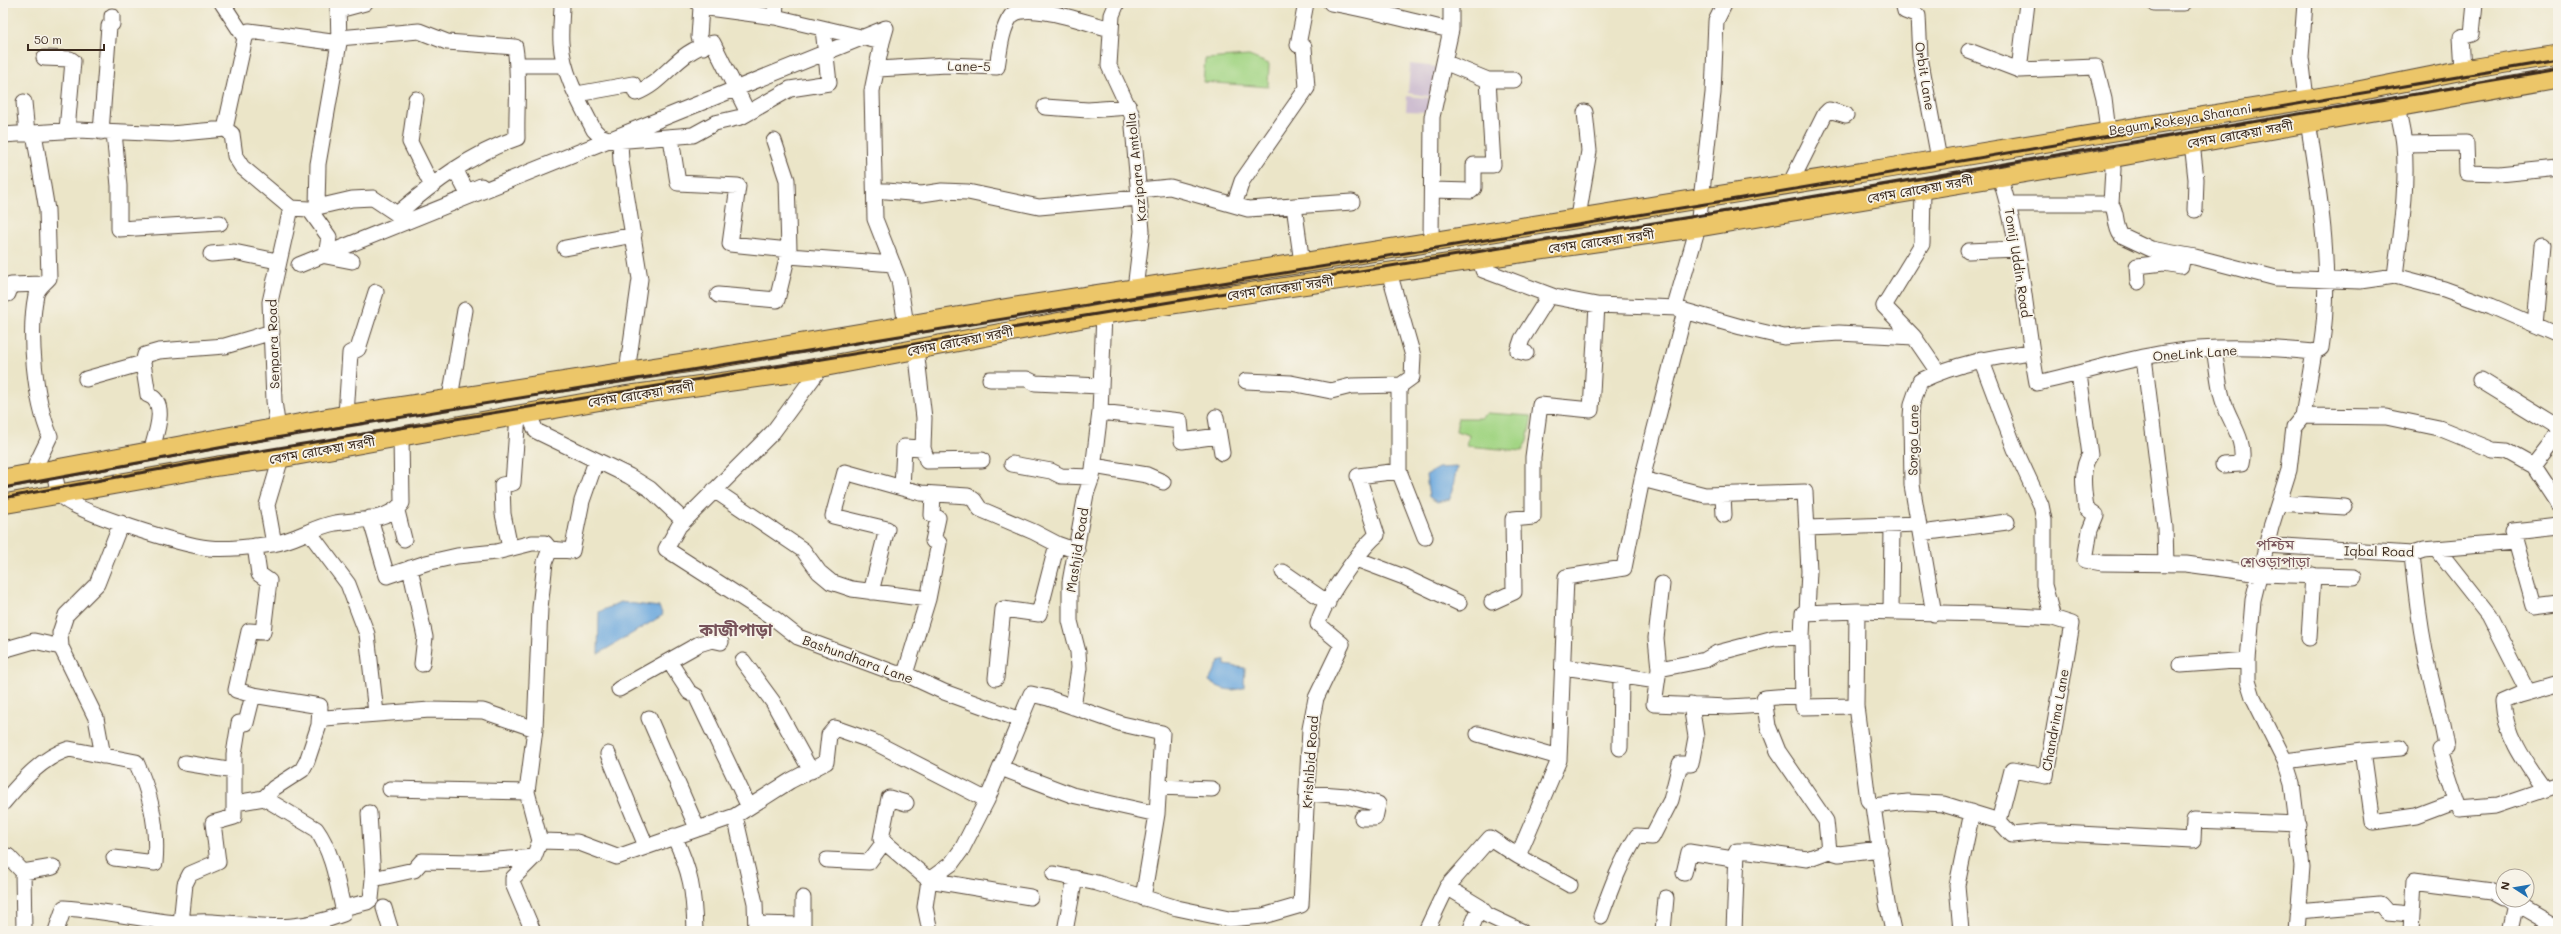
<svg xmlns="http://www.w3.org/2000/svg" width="2561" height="934" font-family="Mali,'Noto Sans Bengali',sans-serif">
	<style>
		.industrial { fill: #cebed0 }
		.green { fill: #a3d584; stroke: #6f8051 }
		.water { fill: #6da9de; stroke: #546a7e }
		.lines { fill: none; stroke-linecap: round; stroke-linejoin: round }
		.minor-casing { stroke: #554638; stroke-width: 17 }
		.major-casing { stroke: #554638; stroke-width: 21 }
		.minor { stroke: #fff; stroke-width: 15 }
		.major { stroke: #ecc669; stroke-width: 19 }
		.rail { stroke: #3b2a1e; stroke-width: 3 }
		.labels { text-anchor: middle; stroke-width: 3.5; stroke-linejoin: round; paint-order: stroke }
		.street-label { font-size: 13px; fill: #3b2a1e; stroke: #f7f3e8 }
		.quarter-label { font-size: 15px; fill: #78545b; stroke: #f7f3e8 }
		.district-label { font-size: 17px; font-weight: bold; fill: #78545b; stroke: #f7f3e8 }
	</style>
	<rect width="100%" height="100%" fill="#f7f3e8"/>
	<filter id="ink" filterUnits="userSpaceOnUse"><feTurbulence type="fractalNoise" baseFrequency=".025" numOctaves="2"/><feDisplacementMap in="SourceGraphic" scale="8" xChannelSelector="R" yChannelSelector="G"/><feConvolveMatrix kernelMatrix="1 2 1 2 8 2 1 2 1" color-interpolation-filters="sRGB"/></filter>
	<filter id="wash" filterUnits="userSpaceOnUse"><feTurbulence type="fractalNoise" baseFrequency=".012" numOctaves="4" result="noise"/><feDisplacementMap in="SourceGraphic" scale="16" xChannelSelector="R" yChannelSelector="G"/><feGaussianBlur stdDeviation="0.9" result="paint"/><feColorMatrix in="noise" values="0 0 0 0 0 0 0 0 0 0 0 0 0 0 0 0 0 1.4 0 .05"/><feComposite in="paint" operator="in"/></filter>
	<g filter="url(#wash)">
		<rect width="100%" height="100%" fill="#ebe5c8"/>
		<path class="industrial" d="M1410,64L1438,67L1433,97L1408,93Z
			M1407,96L1430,98L1429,112L1406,111Z"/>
		<path class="green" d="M1249,56L1269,64L1268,87L1203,82L1205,59Z
			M1487,413L1532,416L1527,441L1522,451L1467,446L1469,435L1456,431L1458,418H1481Z"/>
		<path class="water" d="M1457,467L1450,499L1437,502L1429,497L1426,475L1438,468Z
			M620,602L659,607L663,615L598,654L599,612Z
			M1225,660V665L1245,668L1244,687C1232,693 1220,689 1209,681L1219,662Z"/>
	</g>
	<g filter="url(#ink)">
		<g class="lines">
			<g class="minor-casing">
				<path id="minor" d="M222,3L245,38L225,129
					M562,3C562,16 560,30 561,43C563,74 580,103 594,130L600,136L614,141L693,135L715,123L741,117L790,89L829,83L823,29
					M698,3L701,7L699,37L703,47
					M776,3L775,17L882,42L872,91L875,219L899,280L906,325
					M1117,3L1112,15L1109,66L1132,115L1142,231L1135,289
					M1331,3C1371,9 1411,22 1451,30
					M1903,3L1905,11L1918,16L1920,57L1939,159
					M2027,3L2019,70L2096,67L2104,99L2108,131
					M2154,3H2184
					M2305,3L2301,57L2306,99
					M701,7L775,17
					M339,10L365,3
					M245,38L249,31L339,43
					M1969,51L2019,70
					M44,58L70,59L73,61L67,130
					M1444,62L1488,80H1514
					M518,65H565
					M878,69L947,65L997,67C1000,50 1001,30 1011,16C1027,0 1089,24 1111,29
					M2463,70L2461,37L2472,34L2475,3
					M577,94L633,84L636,93C666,82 677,50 713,43L748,113
					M416,99L410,142L431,184
					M24,102L27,134
					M1045,107L1088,110L1129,107
					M101,132L109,26L112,24V16
					M114,132L119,186V229L220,223
					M34,133L47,210L49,278C44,284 38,287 36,295C28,335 35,400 50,436L36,465V474
					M3,135L77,130L171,134L225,129L232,134L235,156L242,167L291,208L270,302L274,401L278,429
					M671,138L678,183L738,186L730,244L789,250
					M620,140L621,162L640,279L627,372
					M2192,143L2196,179L2195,210
					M2404,144L2466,143L2467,173L2499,174L2558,168
					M455,169L467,192L481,186
					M1999,175C2022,242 2024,313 2037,383C2080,374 2121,360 2165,353C2213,345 2266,347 2314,352
					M1791,182L1825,114L1829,110L1846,115
					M875,190L922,194L942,191L968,192L1039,207L1139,198
					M1139,190L1170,187L1248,209L1294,206
					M1432,190L1471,191L1474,188V165H1493L1488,80
					M2009,204H2111L2113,169L2111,158
					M2111,204C2118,213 2114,226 2121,235L2151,249L2195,257L2276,278L2360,281L2395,276L2444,289L2491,306L2558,335
					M1234,205L1242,181L1307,88L1304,47L1298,45L1306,3
					M317,206L318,164L339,43L338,3
					M291,208L309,209L352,199L373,198L397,214C433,183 471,154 517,138C516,108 520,77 515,47L447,42L419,31L339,38
					M309,209L329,237L326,256L352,261
					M1578,217L1589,151L1585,112
					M1431,242L1432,117L1451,30V3
					M565,248L634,235
					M1968,251L2017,249
					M211,254L234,252L277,261
					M789,256L893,264
					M1480,259L1483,270L1555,297L1597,305L1678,308
					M1302,263L1294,206L1352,202
					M299,265L886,28L882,42
					M2395,276C2400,233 2408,189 2404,145C2403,132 2399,119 2397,106
					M2138,282L2137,266L2164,263L2181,266L2183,255
					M3,293L8,294L11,285L42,284
					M718,295L777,300L789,250L787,180L774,141
					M1685,311L1741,327L1784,337L1839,333L1914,337L1938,372
					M2535,325L2542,245
					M1914,337L1884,306L1922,244L1923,188
					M2214,349C2217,365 2218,382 2222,397C2228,421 2247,439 2241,464L2223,465
					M1526,353L1518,351L1522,339L1549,296
					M2144,357L2165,527L2166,564
					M1981,359L2015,449L2041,505L2044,520V585L2053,618
					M143,363L145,355L159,351L225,346L272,332
					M821,367L773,432L679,526L666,549L775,619L798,637L895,673L905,674L944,692L1021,720
					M2079,374L2090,455C2080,468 2084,492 2086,508L2096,515L2090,530L2085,560L2102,563L2186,564L2261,574L2354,577
					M86,379L143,363L148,395C169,402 155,436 151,452
					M990,379H1027L1035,383L1100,386
					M2480,380L2558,428
					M1246,381L1291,383L1331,391L1351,386L1401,385
					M450,398L465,310
					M1100,412L1180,421L1182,441L1218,436
					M528,413L536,431L629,476L650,489L684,521
					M346,415L350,353L358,349L376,292
					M2303,416L2386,417L2439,428L2493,450L2506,451L2533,466L2558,504
					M1216,417L1222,453
					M923,448L927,461L982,460
					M1012,464L1051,471L1061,476L1092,477
					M1094,466L1147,475L1163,482
					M2533,466L2558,434
					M54,470C55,477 57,490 61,496C77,513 183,545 209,548C229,550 252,547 272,544C294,541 313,527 335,523C355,520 390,521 402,503L401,436
					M1399,471L1425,537
					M1642,479L1705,495L1805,492L1809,571L1807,612
					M902,488L921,493L968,496L974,500L980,509L1034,532L1057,544L1077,551
					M714,490L803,550L819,572L831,582L852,589L928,599
					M1723,495L1724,515
					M2279,503L2345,507
					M397,511L404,539
					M370,518L387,576L426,563L457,556L496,552L532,543H545L550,549L545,562L540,608L535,729L527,792L540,841L534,857L513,878V884L533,931
					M2558,526L2513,531L2534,606L2558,603
					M1807,528L1918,524
					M309,532L348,584L367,634L376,713
					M1921,533L2007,522
					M274,544L267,505L281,458
					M2267,545L2412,554L2424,550L2515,542
					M510,548L503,514L502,485L513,483L518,415
					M550,549L572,551L582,501L596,461
					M2437,549L2489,615L2528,692
					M2412,554C2415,586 2419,619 2425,651C2431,684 2441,713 2446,747L2440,750L2459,809L2496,806L2558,785
					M1356,559L1404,577L1459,603
					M410,568L425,637L422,664
					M1283,572L1328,603
					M1662,584L1656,638L1659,669L1654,704L1729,707L1764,705
					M871,592L887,529L833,516L845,472L902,488L904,447L923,448L924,418L916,349
					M1492,602L1514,592L1513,519L1533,517V457L1540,405L1591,410L1597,305
					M1857,611L1856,706L1868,800L1873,806L1887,903L1893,931
					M1891,612L1892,525
					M1934,614L1912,485L1911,416L1912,404L1920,381C1955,364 1992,357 2031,352
					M1802,637L1803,707L1856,706
					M2309,638L2313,575
					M3,650L34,641L61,647
					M669,661L689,692L696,696L749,807
					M743,661L773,702L811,771
					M2181,665L2248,660
					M1564,667L1657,681
					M1659,669L1705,660L1717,653L1774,638L1802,637L1803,613L1857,611L1983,614L2053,618L2072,624L2046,776L2012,770L1999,821
					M905,674L928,599L939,543L933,541L938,518L932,515L933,494
					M996,678L1003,609L1039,614L1057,544
					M619,689L699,644L712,640L721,642
					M253,695L320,706L319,724
					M1803,695L1764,698L1768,726L1778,751L1826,821L1829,851
					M1073,707L1079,668L1078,652L1070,621V582L1086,494L1092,477L1100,412L1104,314
					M649,718L697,828
					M1478,734L1559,757
					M1620,748L1621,677
					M2363,751L2401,748
					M608,754L646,846
					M103,756L96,718L61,647L60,633L66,615L97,584L121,523
					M2285,761L2363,751L2373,822L2416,816L2456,801
					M185,763L234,771
					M1001,768L1072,795L1157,814
					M1159,787L1212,789
					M2543,788C2525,762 2505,735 2503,702L2519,695L2558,684
					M390,789L527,792
					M1307,793L1347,796L1378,804L1375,818H1362
					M264,798L316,829C332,851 337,881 343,908
					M3,803C21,782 42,757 69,749L136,762C151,794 158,828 155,863L114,858
					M235,803L264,798L274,788L302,770L307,761L321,719L325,718L430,710L483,711L535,729
					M906,803L889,798L881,839L929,880L1030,897
					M1873,806L1908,802L1943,804L1999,821L2012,835L2041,832L2193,840L2194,820L2298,824
					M369,813L373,879
					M735,816L755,903L756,931
					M674,836C691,872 694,892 695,931
					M540,841L577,842L617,857L735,816L790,781L826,762L829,735L835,728L872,741L987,800
					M8,856L23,872L24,931
					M1518,856L1570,885
					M827,860L869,862L884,842
					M23,872L53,867
					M1684,873L1689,852L1733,859L1737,851H1750L1807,859L1829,851L1839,854L1880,849
					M1054,874L1097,883L1177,908L1229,919L1263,916L1301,905L1310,729L1316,698L1342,644L1318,624C1323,602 1359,550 1377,535L1358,476L1399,471V391L1401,385L1412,377L1413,356L1389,272
					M1447,887L1480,907L1487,915L1521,931
					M803,898V931
					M2510,900L2558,928
					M384,908L391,931
					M2298,911L2380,904L2387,912L2411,914
					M1601,916C1611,888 1621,861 1637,836L1652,837L1671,800L1680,764H1691L1696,737L1691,705
					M181,923L185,884L190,874L218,862L213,823L234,817V754L239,723H246L253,695L236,690L249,631L263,632L269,581L259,574L255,546
					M756,924L802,925
					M56,931L64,908C99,910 132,917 166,922C181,924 196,921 212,922C265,925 290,934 343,914V908L367,902L371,899L373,879L414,870L422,861L474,862L534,857
					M930,931L925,907L929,880L951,864L962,849L987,800L1031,694L1048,698L1122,724L1162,733L1157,814L1143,898
					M1065,931L1075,878
					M1426,931L1447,887L1490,838L1518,856L1559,760L1566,577L1624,568L1642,479L1685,311L1678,308L1676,303L1698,227L1713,93L1716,21L1725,3
					M1470,931L1480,907
					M1663,931L1666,898
					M1734,931L1737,851
					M1961,931L1957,885L1972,812
					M2297,931L2302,867L2292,783L2285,761L2253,697L2248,681V660L2253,600L2271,527L2289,470L2294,427L2303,416L2314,352L2321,348C2333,274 2320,196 2308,122
					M2411,931L2414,881L2492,891L2503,897
					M2510,931L2516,903"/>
			</g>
			<g class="major-casing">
				<path id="major" d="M3,479L346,415L710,359L1015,307L1302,263L1895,167L2353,92L2463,70L2558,55
					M3,504L218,466L281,458L624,396L790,373L1104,314L1698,227L2111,158L2558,78"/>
			</g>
			<use href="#minor" class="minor"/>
			<use href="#major" class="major"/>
			<path class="rail" d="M3,488L251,442L1748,197L2558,60
				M3,498L254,452L1751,207L2558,70"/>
		</g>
	</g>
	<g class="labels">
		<g class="street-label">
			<text transform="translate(969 66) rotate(1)" y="5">Lane-5</text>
			<text transform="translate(1925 76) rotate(81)" y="5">Orbit Lane</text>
			<text transform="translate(2180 119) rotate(-9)" y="5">Begum Rokeya Sharani</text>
			<text transform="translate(2240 134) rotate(-10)" y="5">বেগম রোকেয়া সরণী</text>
			<text transform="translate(1136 167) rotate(-96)" y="5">Kazipara Amtolla</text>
			<text transform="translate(1920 189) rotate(-10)" y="5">বেগম রোকেয়া সরণী</text>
			<text transform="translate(1601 241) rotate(-8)" y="5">বেগম রোকেয়া সরণী</text>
			<text transform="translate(2018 263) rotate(81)" y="5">Tomij Uddin Road</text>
			<text transform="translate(1280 288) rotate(-8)" y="5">বেগম রোকেয়া সরণী</text>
			<text transform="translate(960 341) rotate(-11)" y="5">বেগম রোকেয়া সরণী</text>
			<text transform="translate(273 344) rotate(-92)" y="5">Senpara Road</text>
			<text transform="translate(2195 353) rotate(-4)" y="5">OneLink Lane</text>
			<text transform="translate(641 394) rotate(-9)" y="5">বেগম রোকেয়া সরণী</text>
			<text transform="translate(1913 440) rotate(-89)" y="5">Sorgo Lane</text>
			<text transform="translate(322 450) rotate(-10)" y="5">বেগম রোকেয়া সরণী</text>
			<text transform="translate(1077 550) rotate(-81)" y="5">Mashjid Road</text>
			<text transform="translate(2379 551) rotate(1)" y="5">Iqbal Road</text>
			<text transform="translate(858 659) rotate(20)" y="5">Bashundhara Lane</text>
			<text transform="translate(2055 720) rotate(-80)" y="5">Chandrima Lane</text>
			<text transform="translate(1310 762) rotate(-86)" y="5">Krishibid Road</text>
		</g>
		<g class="quarter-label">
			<text x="2275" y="550">পশ্চিম<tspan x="2275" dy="17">শেওড়াপাড়া</tspan></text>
		</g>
		<g class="district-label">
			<text x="736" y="636">কাজীপাড়া</text>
		</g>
	</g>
	<rect width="2561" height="934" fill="none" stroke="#f7f3e8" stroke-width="16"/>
	<g transform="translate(2515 888) rotate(282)"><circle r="19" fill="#f7f3e8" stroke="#aca397"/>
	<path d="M0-3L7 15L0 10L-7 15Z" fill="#1f6fb2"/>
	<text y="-6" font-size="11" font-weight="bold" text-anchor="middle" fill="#3b2a1e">N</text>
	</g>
	<path d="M28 44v6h76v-6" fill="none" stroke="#3b2a1e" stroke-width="2"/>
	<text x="34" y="44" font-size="12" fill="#3b2a1e" stroke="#f7f3e8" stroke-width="3" paint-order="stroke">50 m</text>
</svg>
